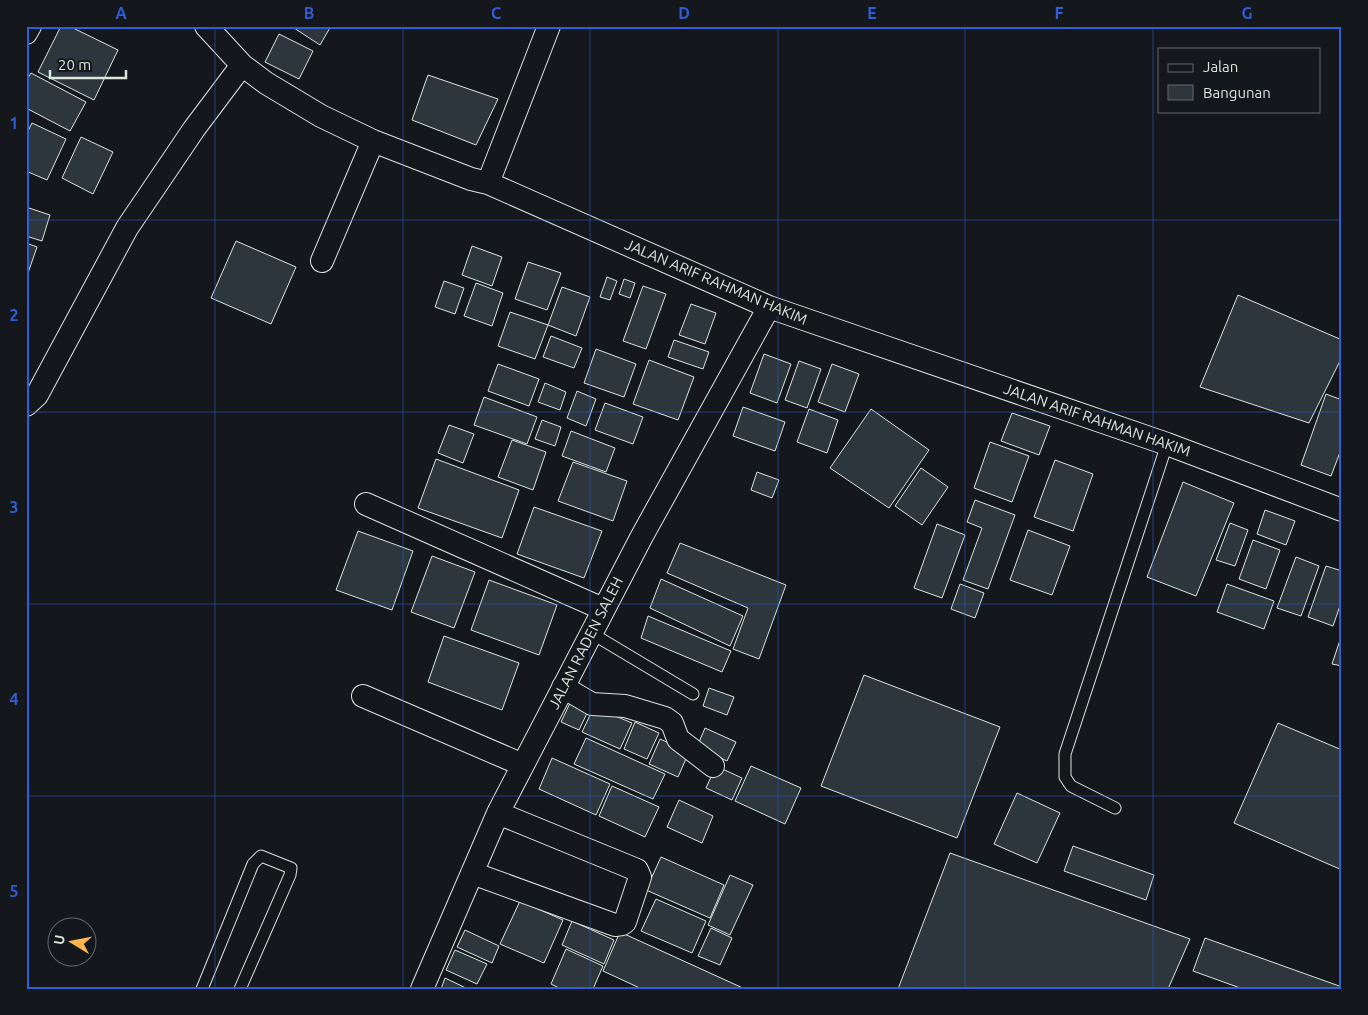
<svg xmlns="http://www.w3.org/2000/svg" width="1368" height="1015" font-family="Ubuntu,sans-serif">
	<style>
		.building { fill: #2c363c; stroke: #d8e6dc }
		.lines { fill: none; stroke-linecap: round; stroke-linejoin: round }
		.service-casing { stroke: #d8e6dc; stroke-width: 13 }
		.minor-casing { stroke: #d8e6dc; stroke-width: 24 }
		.service { stroke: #14181c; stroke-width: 11 }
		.minor { stroke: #14181c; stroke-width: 22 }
		.grid { fill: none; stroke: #305dd8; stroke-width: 1; stroke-opacity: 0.55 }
		.labels { text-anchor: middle; stroke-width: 4; stroke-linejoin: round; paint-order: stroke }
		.street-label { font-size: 15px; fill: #d8e6dc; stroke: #14181c }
		.neatline { fill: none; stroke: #305dd8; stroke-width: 2 }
		.grid-label { font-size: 16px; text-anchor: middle; font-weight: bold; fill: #305dd8 }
	</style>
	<rect width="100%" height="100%" fill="#14181c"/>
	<path class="building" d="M61,26H69L118,50L94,100L38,72Z
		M291,26H331L320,45Z
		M279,34L313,51L299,79L265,62Z
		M31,73L86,102L70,131L26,108V81Z
		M428,75L498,99L476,145L412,120Z
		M32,123L66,139L47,180L26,171V135Z
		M81,137L113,152L93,194L62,178Z
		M26,207L50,215L42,241L26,236Z
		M236,241L296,267L271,324L211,298Z
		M26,243L37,247L28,273L26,272Z
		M472,246L502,257L492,286L462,275Z
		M528,262L561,273L547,310L515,299Z
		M607,277L617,281L610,300L600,297Z
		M624,279L635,283L630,298L619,294Z
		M444,281L464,288L455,314L435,307Z
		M476,283L503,293L492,326L464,316Z
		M643,286L666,294L646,349L623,341Z
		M562,287L590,297L576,336L548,325Z
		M1238,295L1342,340V357L1309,423L1200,387Z
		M691,304L716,313L705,344L679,335Z
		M510,312L548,325L535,359L498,346Z
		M551,336L582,348L574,368L543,357Z
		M674,340L709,352L703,369L668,357Z
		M596,349L636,364L624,397L584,383Z
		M764,354L791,364L777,403L750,393Z
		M649,360L694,377L678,420L633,404Z
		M799,361L821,369L807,408L785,400Z
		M498,364L539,379L529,406L488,391Z
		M832,364L859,374L845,412L818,402Z
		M545,383L566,392L560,410L538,402Z
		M577,391L596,399L586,426L567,418Z
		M1326,394L1342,400V447L1331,476L1301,465Z
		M484,397L537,417L527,444L474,425Z
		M605,403L643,417L633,444L595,430Z
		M743,407L785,422L775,451L733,436Z
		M809,409L838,420L827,453L797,442Z
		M871,409L929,450L889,508L830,468Z
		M1012,413L1050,426L1039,455L1001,441Z
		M542,420L561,427L555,446L535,439Z
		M449,425L474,434L463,463L438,453Z
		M571,431L615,448L606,472L562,456Z
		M512,440L546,452L533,490L498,477Z
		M990,442L1029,456L1012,502L974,488Z
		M436,459L519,490L502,538L418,508Z
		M1055,460L1093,474L1073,531L1034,517Z
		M573,462L627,481L613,521L558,501Z
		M921,468L948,487L922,525L895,506Z
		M757,472L779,480L772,498L751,490Z
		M1183,482L1234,503L1196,596L1147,577Z
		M975,500L1015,515L988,589L963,580L982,528L967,522Z
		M534,507L602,531L584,578L517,554Z
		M1265,510L1295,521L1286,545L1257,534Z
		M1230,523L1248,530L1235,566L1216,560Z
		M937,524L965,535L942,598L914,588Z
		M1028,530L1070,546L1052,595L1010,580Z
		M358,531L413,551L392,610L336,590Z
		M1253,540L1280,550L1266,589L1239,579Z
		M680,543L786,585L759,659L733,649L748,608L667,573Z
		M432,556L475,572L454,628L411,612Z
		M1296,557L1319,566L1301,616L1277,608Z
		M1326,566L1342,571V600L1333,626L1308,617Z
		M661,579L743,616L730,646L650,608Z
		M489,580L557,605L539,655L471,630Z
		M960,584L984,593L975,618L951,609Z
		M1227,584L1274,601L1264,629L1217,612Z
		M648,616L731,651L722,672L641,638Z
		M1342,634V666L1332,664Z
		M444,636L519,663L502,710L428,682Z
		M864,675L1000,727L957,838L821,786Z
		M709,688L734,697L727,715L703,706Z
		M571,701L589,709L579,730L561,722Z
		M594,707L632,723L620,749L582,732Z
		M635,722L659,733L647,759L624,749Z
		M1278,723L1342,750V870L1234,823Z
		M705,728L736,742L727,761L697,747Z
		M586,738L665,774L653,799L574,764Z
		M660,739L689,752L678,777L649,764Z
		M552,758L610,784L596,815L539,789Z
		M716,766L742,778L732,800L706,788Z
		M751,766L801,788L785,824L735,801Z
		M612,786L659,807L645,837L599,816Z
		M1017,793L1060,813L1037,863L994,844Z
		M679,800L713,816L702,843L667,827Z
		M1073,846L1154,875L1146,900L1064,871Z
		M950,853L1190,939L1168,989H898Z
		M661,857L724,885L710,918L646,890Z
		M730,875L753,885L730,935L708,925Z
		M656,899L706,921L692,953L641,931Z
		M520,901L563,920L544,963L500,944Z
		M572,921L614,940L604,964L562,945Z
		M711,928L732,938L720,965L698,956Z
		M465,930L499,946L492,963L457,947Z
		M620,932L745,989H642L603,971Z
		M1205,938L1342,987V989H1243L1193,971Z
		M566,949L603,966L593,989H561L551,984Z
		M455,950L487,964L477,984L446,970Z
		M445,978L468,989H441Z"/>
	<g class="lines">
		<g class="service-casing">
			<path id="service" d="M591,633L693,694
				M1115,808L1071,786L1065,777V754L1167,444
				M202,989L253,864L261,856L291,868L290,875L240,989"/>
		</g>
		<g class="minor-casing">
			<path id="minor" d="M206,26L242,65L266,83L321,116L373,141L471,179L488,183L769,307L1167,444L1342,510
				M26,33L30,26
				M488,183L549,26
				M322,261L373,141
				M26,405L37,395L127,228L194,129L242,65
				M366,504L603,609
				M563,687L592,704L625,706L665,718L672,723L678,739L713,766
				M363,696L523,765
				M472,873L615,925L622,924L625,922L640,877L637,870L498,813
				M422,989L498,813L642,536L769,307"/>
		</g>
		<use href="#service" class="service"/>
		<use href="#minor" class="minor"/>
	</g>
	<path class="grid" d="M215,26V989M403,26V989M590,26V989M778,26V989M965,26V989M1153,26V989M26,220H1342M26,412H1342M26,604H1342M26,796H1342"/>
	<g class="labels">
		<g class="street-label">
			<text transform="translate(716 282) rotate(23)" y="5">JALAN ARIF RAHMAN HAKIM</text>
			<text transform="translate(1097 420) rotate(19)" y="5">JALAN ARIF RAHMAN HAKIM</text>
			<text transform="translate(586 643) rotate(-63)" y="5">JALAN RADEN SALEH</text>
		</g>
	</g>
	<rect width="1368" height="1015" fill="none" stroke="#14181c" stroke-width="55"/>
	<rect x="1158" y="48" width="162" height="65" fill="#14181c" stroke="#626a69"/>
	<rect x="1168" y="64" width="25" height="8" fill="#14181c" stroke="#626a69"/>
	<text x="1203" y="72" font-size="15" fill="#d8e6dc">Jalan</text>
	<rect x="1168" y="85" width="25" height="15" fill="#2c363c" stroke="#626a69"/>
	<text x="1203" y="98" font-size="15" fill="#d8e6dc">Bangunan</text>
	<g transform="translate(72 942) rotate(280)"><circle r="24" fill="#14181c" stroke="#626a69"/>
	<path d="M0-4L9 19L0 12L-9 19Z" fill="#ffb74d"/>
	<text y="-8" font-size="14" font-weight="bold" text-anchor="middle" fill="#d8e6dc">U</text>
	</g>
	<path d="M50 70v8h76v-8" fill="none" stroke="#d8e6dc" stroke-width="2.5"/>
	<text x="58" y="70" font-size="15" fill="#d8e6dc" stroke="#14181c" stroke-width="4" paint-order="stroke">20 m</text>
	<rect x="28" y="28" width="1312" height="960" class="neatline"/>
	<g class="grid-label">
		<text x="121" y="19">A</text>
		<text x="309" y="19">B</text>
		<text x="496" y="19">C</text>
		<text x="684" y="19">D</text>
		<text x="872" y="19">E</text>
		<text x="1059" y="19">F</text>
		<text x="1247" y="19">G</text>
		<text x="14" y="129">1</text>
		<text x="14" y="321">2</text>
		<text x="14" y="513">3</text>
		<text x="14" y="705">4</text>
		<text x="14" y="897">5</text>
	</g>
</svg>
